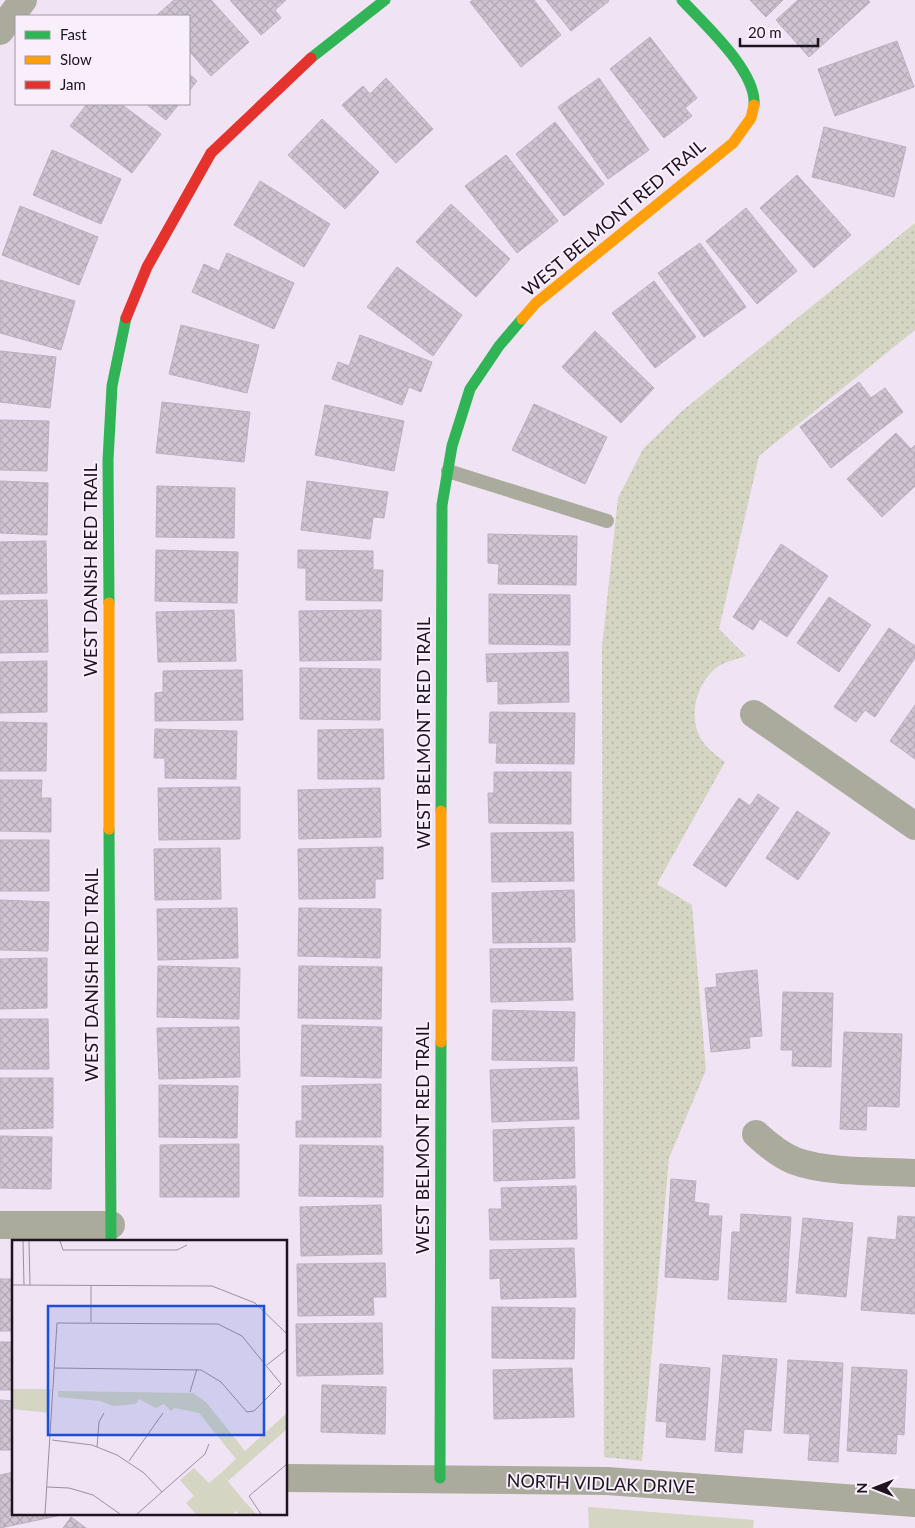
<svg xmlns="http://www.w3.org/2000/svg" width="915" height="1528" font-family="Lato,sans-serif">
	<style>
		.grass { fill: url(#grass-dots) }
		.park { fill: #d4d5c2 }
		.building { fill: url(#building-cross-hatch); stroke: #bab0be }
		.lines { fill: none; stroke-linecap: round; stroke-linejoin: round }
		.lane { stroke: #aaab9d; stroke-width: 14 }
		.street { stroke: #aaab9d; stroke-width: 28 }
		.fast { stroke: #30b455; stroke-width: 11 }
		.slow { stroke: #ff9f0a; stroke-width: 11 }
		.jam { stroke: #e5322d; stroke-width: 11 }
		.labels { text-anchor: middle; stroke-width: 4; stroke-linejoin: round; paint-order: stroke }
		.street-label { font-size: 18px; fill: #1d141f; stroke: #f8effb }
		.inset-road { fill: none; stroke: #9c909f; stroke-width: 1 }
		.view { fill: #1d4ed8; fill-opacity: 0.15; stroke: #1d4ed8; stroke-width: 2.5 }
		.inset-edge { fill: none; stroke: #1d141f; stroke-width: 2.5 }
	</style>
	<defs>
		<pattern id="grass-dots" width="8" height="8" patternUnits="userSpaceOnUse" patternTransform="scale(1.25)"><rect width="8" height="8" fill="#d4d5c2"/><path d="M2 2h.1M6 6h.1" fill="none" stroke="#b6b6a6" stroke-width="1.8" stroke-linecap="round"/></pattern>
		<pattern id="building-cross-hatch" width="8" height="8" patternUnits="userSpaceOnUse" patternTransform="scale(1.25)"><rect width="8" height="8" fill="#cfc5d2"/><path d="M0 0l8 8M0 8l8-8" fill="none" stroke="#b1a8b4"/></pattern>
	</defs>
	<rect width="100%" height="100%" fill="#f0e3f4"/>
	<path class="grass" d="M915,223V330L759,456L719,629L746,656C737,659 725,662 717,667C699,681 690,708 697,730C701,744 714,754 725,762L657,884L692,905L706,1070L669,1158L642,1461L604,1457L602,647L618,498L643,449L682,411Z"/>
	<path class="park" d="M588,1507L754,1520L753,1528H589Z"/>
	<path class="building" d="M174,0H211L249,42L211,76L189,51V16L157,15Z
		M230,0H286L275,10L281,18L261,35Z
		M473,0H534L561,35L521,67L470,2Z
		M546,0H608L609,1L571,31Z
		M750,0H783L766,17Z
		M798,0H868L870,2L809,57L776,20Z
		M650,37L697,98L685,108L692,116L664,138L610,69Z
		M897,41L914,87L835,116L818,69Z
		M189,74L197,81L189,91Z
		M386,78L433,129L396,163L342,105L363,86L370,94Z
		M599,78L649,150L608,179L558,107Z
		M87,104H121L161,134L132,173L70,126Z
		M146,104H179L166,120Z
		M322,119L379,172L345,209L288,155Z
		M555,122L604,184L564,216L516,154Z
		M824,127L906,147L894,197L812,177Z
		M52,150L121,179L101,224L33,195Z
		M506,155L558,221L517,253L465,186Z
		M797,175L851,235L814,268L760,208Z
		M260,181L330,224L304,267L234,225Z
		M451,204L510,259L476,297L416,242Z
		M20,206L98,237L79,285L2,255Z
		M746,208L797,271L757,304L706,241Z
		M700,243L746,307L704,337L658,273Z
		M227,253L294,283L274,329L192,292L204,264L219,271Z
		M397,267L462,315L433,356L367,307Z
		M0,280L75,301L61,350L0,333Z
		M654,281L696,337L655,368L612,313Z
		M181,325L259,345L247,393L169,374Z
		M595,331L654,388L621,423L562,367Z
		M360,335L432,362L421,392L409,387L402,405L332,379L338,362L349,366Z
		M0,351L56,357L50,408L0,402Z
		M859,382L871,398L885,388L903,412L831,468L800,427Z
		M162,402L250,412L244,462L156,453Z
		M534,404L607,437L585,484L512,450Z
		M325,405L404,421L394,471L315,455Z
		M0,420L49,421L47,471L0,470Z
		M896,433L911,449L915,445V486L882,517L847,479Z
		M0,481L48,483L47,535L0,533Z
		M307,481L388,492L384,518L373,517L370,539L301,530Z
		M157,486L235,488L234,538L156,537Z
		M488,534L577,536L576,585L498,584L499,564L488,563Z
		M46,541L47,593L0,594V542Z
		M781,544L828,576L787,637L760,619L753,630L733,617Z
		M156,550L238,552L237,603L155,601Z
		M298,550L373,551V570H383L382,601L306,600V568H298Z
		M489,594L570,595V645L489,644Z
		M829,597L871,625L839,672L797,643Z
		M47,600L48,652L0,653V601Z
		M234,610L236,661L158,662L156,612Z
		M381,610V660L300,661L299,611Z
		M889,628L915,646V658L875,717L865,710L856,722L834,707Z
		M568,652L569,702L498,704V681L487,682L486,654Z
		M47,661V712L0,713V662Z
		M300,668L380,669V720L300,719Z
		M242,670L243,720L155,721V693L163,692V671Z
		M915,705V759L890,741Z
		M490,712L575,713L574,764L496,763L497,743H489Z
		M0,722L47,723L46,771H0Z
		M155,729L237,731L236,779L165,778V758H154Z
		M383,729L384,779H318V730Z
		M494,772H571V824L489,823L488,793H494Z
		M0,780H42L41,798H51V832L0,831Z
		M240,787V839L159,840L158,788Z
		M380,788L381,837L299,839L298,790Z
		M758,794L779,808L726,887L693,865L739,798L750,806Z
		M797,811L830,833L798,880L766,858Z
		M573,832L574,881L492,882L491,833Z
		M0,840H49V891H0Z
		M383,847V879H375V898L299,899L298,849Z
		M220,848L221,899L155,900L154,849Z
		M574,890L575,942L493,943L492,893Z
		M0,900L49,902L48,951L0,950Z
		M237,908L238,958L158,960L157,909Z
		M299,908L381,909L380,958L298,956Z
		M571,948L573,1000L491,1002L490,949Z
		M47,958V1008L0,1009V959Z
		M158,966L240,968L239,1019L157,1017Z
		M299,966L382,967L381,1019L298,1018Z
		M757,970L762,1036L749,1037L750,1048L711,1052L705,988L717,987L716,974Z
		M783,992L833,993L831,1067L792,1066L793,1050H781Z
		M493,1010L575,1012L574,1061L492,1060Z
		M0,1019H48L49,1069H0Z
		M302,1025L382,1027L381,1078L301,1076Z
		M239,1027L240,1077L159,1079L157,1028Z
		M844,1032L902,1034L899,1107L867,1106L866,1130L840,1129Z
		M577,1067L579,1119L492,1122L490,1070Z
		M0,1078H53V1128L0,1129Z
		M381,1084V1137H296V1121H302V1086Z
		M159,1085L238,1086L237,1138L159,1137Z
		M574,1127L575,1178L494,1181L493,1130Z
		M0,1136L52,1137L51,1189L0,1188Z
		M239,1144V1197H160V1145Z
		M300,1145L383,1146V1197L299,1196Z
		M671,1179L696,1181L694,1202L709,1204L708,1216H722L718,1280L665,1277Z
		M576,1186L577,1239L490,1240L489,1209H502L501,1188Z
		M381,1205L382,1254L301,1256L300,1207Z
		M741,1214L791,1217L786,1302L728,1299L732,1232H740Z
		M898,1216L915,1217V1314L861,1310L868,1237L896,1240Z
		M803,1218L853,1223L846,1297L796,1293Z
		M574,1248L576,1297L501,1299L500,1278L490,1279V1250Z
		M385,1263L386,1297H373L374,1315L298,1316L297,1264Z
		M0,1279H14V1331H0Z
		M492,1307L575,1308L574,1359L492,1358Z
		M382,1323L383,1374L297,1376L296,1324Z
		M0,1342H14V1390H0Z
		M723,1355L777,1359L771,1431L744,1429L742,1453L715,1451Z
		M788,1360L843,1363L838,1462L808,1460L810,1434L784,1433Z
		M660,1364L710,1368L705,1440L666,1437L667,1422L656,1421Z
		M852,1367L907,1370L904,1435L897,1434L896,1454L847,1451Z
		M572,1368L574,1417L494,1419L493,1370Z
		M322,1385L386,1387L385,1434L321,1432Z
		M0,1400L14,1401V1450H0Z
		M14,1472V1514H56L57,1516L0,1528V1475Z
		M71,1517L86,1528H63Z"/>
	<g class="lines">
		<path class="lane" d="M448,471L607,521"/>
		<path class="street" d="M0,31L23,0
			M754,714L915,826
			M756,1134C768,1145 780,1155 795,1161C827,1173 880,1171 915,1173
			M0,1225H111
			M286,1478L607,1481L915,1503"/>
		<path class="fast" d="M682,0C703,23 757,71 754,105
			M311,58L385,0
			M109,603L108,460L112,386L126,318
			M441,811L442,505L452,446L470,389L499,346L522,319
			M109,829L111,1242
			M440,1478L441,1042"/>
		<path class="slow" d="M522,319L536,303L733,143L751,118L754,105
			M109,603V829
			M441,1042V811"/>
		<path class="jam" d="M126,318L147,267L211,153L311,58"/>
	</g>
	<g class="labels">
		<g class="street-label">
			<text transform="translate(614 218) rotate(-40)" y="6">WEST BELMONT RED TRAIL</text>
			<text transform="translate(91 570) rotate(-90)" y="6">WEST DANISH RED TRAIL</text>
			<text transform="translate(424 733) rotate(-90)" y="6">WEST BELMONT RED TRAIL</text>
			<text transform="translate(92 975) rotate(-90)" y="6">WEST DANISH RED TRAIL</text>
			<text transform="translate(423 1138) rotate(-90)" y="6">WEST BELMONT RED TRAIL</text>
			<text transform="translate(601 1484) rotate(2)" y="6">NORTH VIDLAK DRIVE</text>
		</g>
	</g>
	<g transform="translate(12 1240)">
		<rect width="275" height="275" fill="#f0e3f4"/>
		<path d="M46,151L181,153L194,162L233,211L275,173V189L216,241L209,233L224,219L187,173L163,168L159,171L152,164L144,168L127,159L124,164L101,166L88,161L46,157ZM233,262L235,264L244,274H226L224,271Z" fill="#d4d5c2"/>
		<path d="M0,149H39L37,173L0,169ZM182,228L197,243L209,233L233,262L221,274H184L174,263L182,256L168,240Z" fill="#d4d5c2"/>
		<path class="inset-road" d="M11,1L12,45M17,1L18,45M48,1L51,10H165L175,5M0,45L200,46L243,63L275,94M79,45V82M255,125L275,109M178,152L185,129M40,200L80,205L105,215L132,233L150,252M85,207L87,182L92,173M117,221L151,173M35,247L57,248L81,255L108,274M33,274L45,83L206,84L230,96L269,144L242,171L235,172L209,142L189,130L43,128M125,274L193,214L197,204M249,274L237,256L275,224"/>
		<path class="view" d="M36,66H252V195H36Z"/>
		<rect width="275" height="275" class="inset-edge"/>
	</g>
	<rect x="15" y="15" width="175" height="90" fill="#f8effb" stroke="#a097a3"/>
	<rect x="25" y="31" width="25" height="8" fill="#30b455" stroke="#a097a3"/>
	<text x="60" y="40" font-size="15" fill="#1d141f">Fast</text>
	<rect x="25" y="56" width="25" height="8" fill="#ff9f0a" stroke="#a097a3"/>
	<text x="60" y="65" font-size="15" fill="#1d141f">Slow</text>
	<rect x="25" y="81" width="25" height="8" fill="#e5322d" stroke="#a097a3"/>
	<text x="60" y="90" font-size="15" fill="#1d141f">Jam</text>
	<g transform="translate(875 1488) rotate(270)" stroke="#f8effb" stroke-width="4" paint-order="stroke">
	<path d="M0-4L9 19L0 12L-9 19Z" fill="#1d141f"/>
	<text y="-8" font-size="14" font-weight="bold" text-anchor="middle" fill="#1d141f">N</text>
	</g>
	<path d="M740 38v8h78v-8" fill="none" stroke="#1d141f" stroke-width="2.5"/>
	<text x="748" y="38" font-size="15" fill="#1d141f" stroke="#f8effb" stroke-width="4" paint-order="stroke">20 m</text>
</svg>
